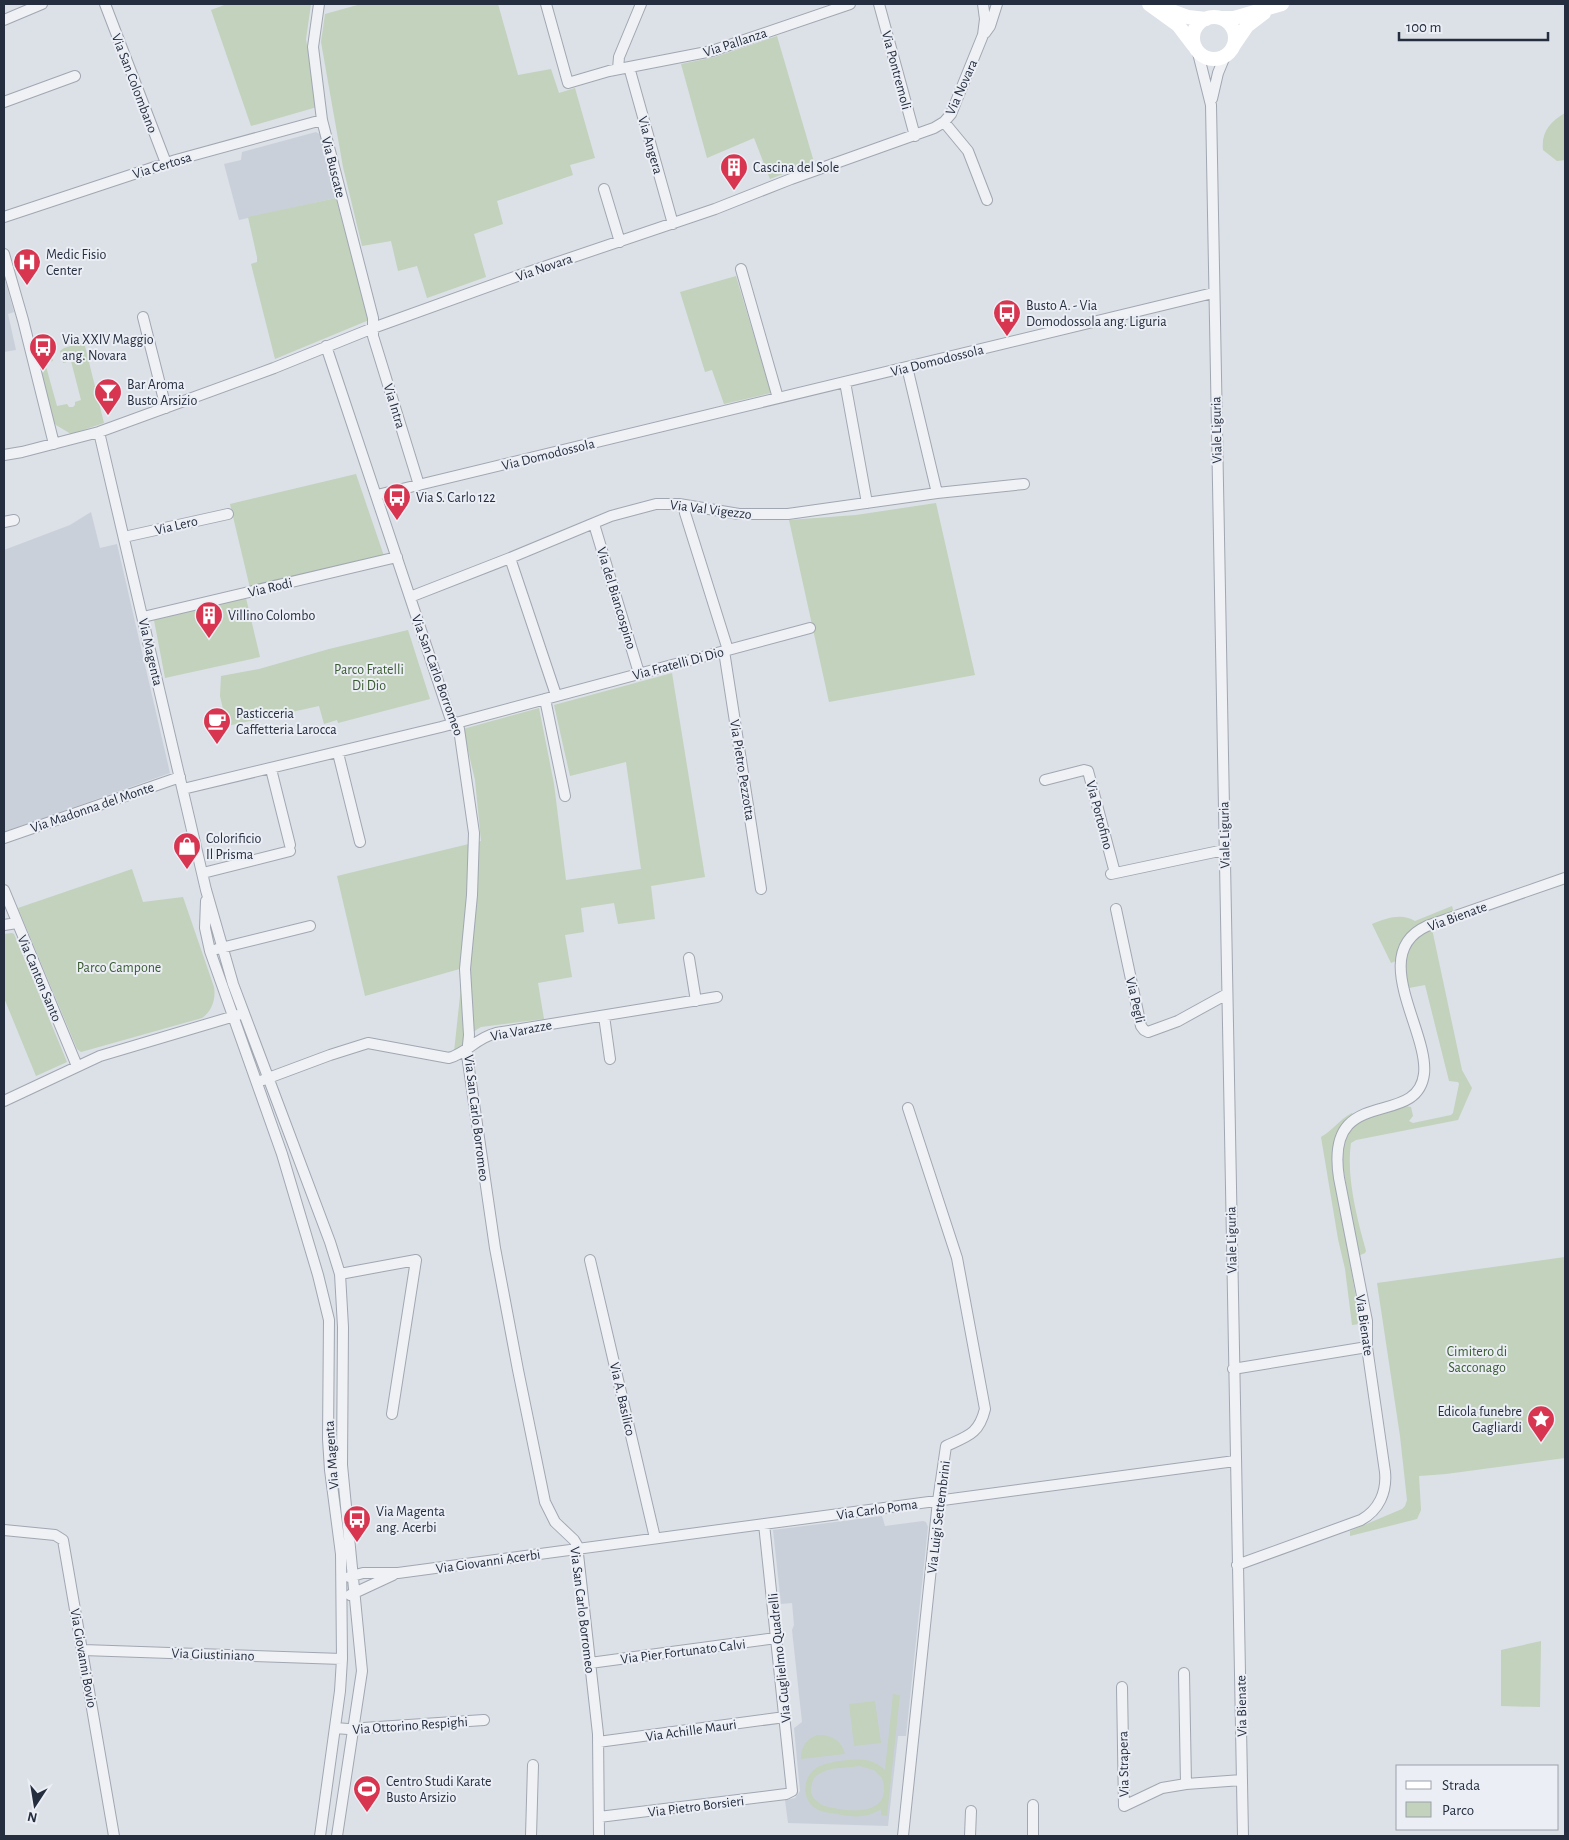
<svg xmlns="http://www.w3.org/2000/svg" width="1569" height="1840" font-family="'Alegreya Sans',sans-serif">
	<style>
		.built { fill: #cad0da }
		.green { fill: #c2d2bc; fill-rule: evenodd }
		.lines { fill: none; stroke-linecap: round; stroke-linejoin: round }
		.street-casing { stroke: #a1a7b1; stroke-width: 12 }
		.street { stroke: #eff1f5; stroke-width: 10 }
		.secondary { stroke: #fff; stroke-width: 14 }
		.labels { text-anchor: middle; stroke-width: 4; stroke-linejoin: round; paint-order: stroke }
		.street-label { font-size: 14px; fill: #252e3f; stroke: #ebeff5 }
		.poi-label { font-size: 14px; fill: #252e3f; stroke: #ebeff5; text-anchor: start }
		.park-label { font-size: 14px; fill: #3a5b31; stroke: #ebeff5 }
	</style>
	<rect width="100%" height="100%" fill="#dce0e7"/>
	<path class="built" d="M316,132L321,135L336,198L239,220L224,164L241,160L242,152Z
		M4,276L14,312L8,314L16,350L4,352Z
		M91,512L100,548L117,544L170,773L4,832V550L70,525Z
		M882,1516L885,1526L923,1521L926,1522L928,1527L906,1736H898L888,1826L788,1823L785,1800L795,1798L800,1791L794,1728L802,1722L792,1630L794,1625L792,1603L781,1604L773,1530Z"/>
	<path class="green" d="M227,4H311L306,39L317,107L251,126L211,10Z
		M361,4H498L518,75L551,69L559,93L575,88L595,158L570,165L573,175L497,201L503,224L474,234L486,277L427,298L417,266L398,271L391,241L362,246L343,167L321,42L325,14Z
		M777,36L814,162L770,179L754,138L707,158L681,64L715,57Z
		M1565,113V160L1557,161L1543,150C1541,132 1550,122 1565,113Z
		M336,198L369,320L275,359L251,264L257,262V257L248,217Z
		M736,276L771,393L724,404L712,370L705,372L680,292Z
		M84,342L104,423L71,434L56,425L54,422L39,362L42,355L51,353L53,361L45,363L57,406L67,404L69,407H73L75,405V402L81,400L71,361L63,363L60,351L64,348Z
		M356,474L384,556L250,588L230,504Z
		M936,503L975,675L829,702L789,520L856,515Z
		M246,598L260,657L165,678L154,620Z
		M408,630L430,699L338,723L337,720L324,724L319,706L227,726L220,696L221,676L259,669L329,649Z
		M672,673L705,877L651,886L655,919L618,924L614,903L581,908L584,932L565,935L572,977L538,983L544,1019L481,1027C470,1032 465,1045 454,1052L463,968L365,996L337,876L481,841L475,780L463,729L539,708L554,784L566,880L641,869L626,762L570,776L554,705Z
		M132,869L143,902L183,897L214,987C216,999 212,1011 202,1018L81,1052L77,1049L18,908Z
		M1452,906L1454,913L1406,937L1400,947L1396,961L1391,963L1372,924C1387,918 1401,913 1415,921Z
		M1432,929L1462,1070L1472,1088L1458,1120L1356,1140L1351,1143C1346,1177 1357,1218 1366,1251L1365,1253L1358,1256L1342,1160C1341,1150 1342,1139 1347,1130C1354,1119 1392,1110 1405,1106L1411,1107L1413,1116L1409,1121L1413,1123L1451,1115L1453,1113L1459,1084L1458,1082L1449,1081L1425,985L1409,988C1402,960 1404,942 1432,929Z
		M12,933L14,934L67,1062L36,1076L4,998V934Z
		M1352,1113L1353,1115C1337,1127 1335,1142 1334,1161L1360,1324L1352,1325L1345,1269L1338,1239L1321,1137C1333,1130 1340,1119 1352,1113Z
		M1565,1257V1458L1446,1474L1419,1476L1421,1510L1417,1519L1350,1536V1531L1402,1509L1405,1506L1407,1500L1400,1436L1377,1283Z
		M1541,1641L1540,1707L1501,1706V1650Z
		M893,1694L900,1695L887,1816L881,1815V1809C867,1819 852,1817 837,1814C829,1813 821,1812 815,1808C801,1798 803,1777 816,1768C825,1762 854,1758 865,1760C873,1761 880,1765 885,1770ZM859,1766L874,1770L882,1778C892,1810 862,1813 838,1809C831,1807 822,1807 817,1801C811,1797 810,1791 812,1784C813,1777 818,1774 825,1771C835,1767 848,1768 859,1766Z
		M875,1701L881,1743L854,1746L849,1704Z
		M817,1735C830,1734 842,1740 845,1754L801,1759C801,1747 806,1739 817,1735Z"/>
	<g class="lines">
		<g class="street-casing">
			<path id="street" d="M105,4L166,163
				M319,4L313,47L322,120L373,318V336L419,485
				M546,4L568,83L609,71L712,51L850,4
				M879,4L915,136
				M4,20L42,4
				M985,33L990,26L997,4
				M1198,53L1211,105L1243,1836
				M629,67L673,224
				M618,69L619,57L641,4
				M1212,99L1218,73L1225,56
				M4,102L75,76
				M944,122L968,151L987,200
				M604,189L620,242
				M4,217L176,160L322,120
				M4,254L23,320L54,444
				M741,269L778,398
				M143,317L166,408
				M326,346L450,717L459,729L474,833L472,895L465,969L469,1035L467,1055L495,1248L518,1370L545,1502L555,1522L574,1540L577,1545L598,1734L599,1836
				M907,367L937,493
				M845,382L867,503
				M99,432L206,890L233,984L330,1242L340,1274L343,1327L342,1465L362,1671L337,1836
				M4,455L22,452L99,432L274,368L373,328L520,275L715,209L791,179L934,128L944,122L951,114L983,35L985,19L983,4
				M377,495L1213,293
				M684,505L685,513L728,650
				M4,522L14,520
				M594,524L639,673
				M124,537L228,514
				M510,558L556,695
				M410,597L510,558L611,516L656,504H679L739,514H788L937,493L1024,484
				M143,617L397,557
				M724,651L761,889
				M545,699L565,796
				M338,753L360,842
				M271,769L290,845
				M1045,780L1084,770L1088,771L1115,873
				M183,789L441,727L810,628
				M4,838L180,777
				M203,873L290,851
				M1111,874L1224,850
				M4,890L77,1066
				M206,901L205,928L210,951L282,1154L318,1275L329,1320L328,1439L330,1470L341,1554L342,1659L340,1691L320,1836
				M1116,909L1141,1026L1144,1030L1148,1032L1178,1021L1227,994
				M4,925L17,923
				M217,949L310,926
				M689,958L696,1001
				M604,1016L610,1059
				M263,1080L330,1055L368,1043L449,1058C467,1053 476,1038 496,1033L717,997
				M4,1101L100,1056L238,1015
				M590,1260L655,1538
				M340,1274L416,1260L392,1414
				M1233,1369L1367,1347
				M4,1530L55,1535L63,1540L114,1836
				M1237,1565L1361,1520C1379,1510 1387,1492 1385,1472L1367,1347V1321L1339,1178C1324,1082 1417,1130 1424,1074C1429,1031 1367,953 1427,926L1565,878
				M349,1577L363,1573H398L1235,1461
				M350,1595L393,1575
				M83,1650L342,1659
				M590,1663L776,1638
				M1184,1673L1186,1784
				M1122,1687L1124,1806L1162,1788L1186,1784L1242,1780
				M335,1728L348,1729L484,1720
				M598,1742L785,1717
				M599,1817L786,1794L792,1791L764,1524
				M531,1836L533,1765
				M903,1836L938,1501L946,1446C968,1436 979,1434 985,1409L957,1258L908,1108
				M970,1836L971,1811
				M1033,1836V1805"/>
		</g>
		<use href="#street" class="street"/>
		<path class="secondary" d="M1149,4L1178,25L1194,46
			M1158,6L1188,17L1206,19
			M1193 38a21 21 0 1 1 42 0a21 21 0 1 1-42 0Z
			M1220,18H1234L1282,4
			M1234,45L1247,26L1264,13"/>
	</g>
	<defs>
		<g id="building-pin" transform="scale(1.4375)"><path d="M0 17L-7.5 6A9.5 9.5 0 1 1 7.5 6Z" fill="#d83550" stroke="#ebeff5"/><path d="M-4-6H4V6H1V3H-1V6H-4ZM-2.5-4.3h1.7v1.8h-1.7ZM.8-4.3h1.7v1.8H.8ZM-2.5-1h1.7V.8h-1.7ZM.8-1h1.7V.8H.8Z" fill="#fff"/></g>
		<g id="hospital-pin" transform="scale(1.4375)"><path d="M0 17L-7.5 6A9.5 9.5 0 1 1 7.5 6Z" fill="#d83550" stroke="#ebeff5"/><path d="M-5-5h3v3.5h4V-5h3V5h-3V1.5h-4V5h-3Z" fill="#fff"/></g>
		<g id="bus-pin" transform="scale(1.4375)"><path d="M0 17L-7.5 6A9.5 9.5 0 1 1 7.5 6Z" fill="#d83550" stroke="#ebeff5"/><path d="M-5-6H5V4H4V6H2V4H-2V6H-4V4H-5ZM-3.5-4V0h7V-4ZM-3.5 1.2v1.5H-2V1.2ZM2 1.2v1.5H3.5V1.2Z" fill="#fff"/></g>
		<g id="bar-pin" transform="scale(1.4375)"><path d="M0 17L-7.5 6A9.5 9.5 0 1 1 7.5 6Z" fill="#d83550" stroke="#ebeff5"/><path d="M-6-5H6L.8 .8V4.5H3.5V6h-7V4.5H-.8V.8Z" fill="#fff"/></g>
		<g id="cafe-pin" transform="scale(1.4375)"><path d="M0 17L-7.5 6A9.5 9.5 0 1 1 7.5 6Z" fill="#d83550" stroke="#ebeff5"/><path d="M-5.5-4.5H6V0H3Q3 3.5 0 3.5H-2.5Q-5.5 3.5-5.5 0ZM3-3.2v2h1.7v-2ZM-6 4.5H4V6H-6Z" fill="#fff"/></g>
		<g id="shop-pin" transform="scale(1.4375)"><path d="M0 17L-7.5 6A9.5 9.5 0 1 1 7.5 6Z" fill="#d83550" stroke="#ebeff5"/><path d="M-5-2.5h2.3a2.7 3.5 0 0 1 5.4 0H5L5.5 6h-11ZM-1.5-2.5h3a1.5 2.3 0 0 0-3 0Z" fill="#fff"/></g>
		<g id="sight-pin" transform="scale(1.4375)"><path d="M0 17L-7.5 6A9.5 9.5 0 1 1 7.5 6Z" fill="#d83550" stroke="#ebeff5"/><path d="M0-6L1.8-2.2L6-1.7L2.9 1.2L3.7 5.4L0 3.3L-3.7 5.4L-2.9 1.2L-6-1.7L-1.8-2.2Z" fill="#fff"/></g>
		<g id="stadium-pin" transform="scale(1.4375)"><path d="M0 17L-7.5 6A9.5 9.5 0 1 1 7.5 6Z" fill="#d83550" stroke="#ebeff5"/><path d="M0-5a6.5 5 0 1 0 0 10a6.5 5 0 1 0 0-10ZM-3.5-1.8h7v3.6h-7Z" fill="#fff"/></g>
	</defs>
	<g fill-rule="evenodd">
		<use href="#building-pin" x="734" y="167"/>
		<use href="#hospital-pin" x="27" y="262"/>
		<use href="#bus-pin" x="1007" y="313"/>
		<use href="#bus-pin" x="43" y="347"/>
		<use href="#bar-pin" x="108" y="392"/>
		<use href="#bus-pin" x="397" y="497"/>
		<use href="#building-pin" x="209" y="615"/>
		<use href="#cafe-pin" x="217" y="721"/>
		<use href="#shop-pin" x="187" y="846"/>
		<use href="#sight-pin" x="1541" y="1419"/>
		<use href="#bus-pin" x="357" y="1519"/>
		<use href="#stadium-pin" x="367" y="1789"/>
	</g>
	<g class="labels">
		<g class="street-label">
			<text transform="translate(735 42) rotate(-18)" y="5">Via Pallanza</text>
			<text transform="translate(897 70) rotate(75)" y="5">Via Pontremoli</text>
			<text transform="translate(135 83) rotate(69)" y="5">Via San Colombano</text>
			<text transform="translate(961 87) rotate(-66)" y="5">Via Novara</text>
			<text transform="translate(651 145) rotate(74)" y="5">Via Angera</text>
			<text transform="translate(162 165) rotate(-17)" y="5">Via Certosa</text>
			<text transform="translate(334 167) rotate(76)" y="5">Via Buscate</text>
			<text transform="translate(544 267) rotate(-19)" y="5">Via Novara</text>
			<text transform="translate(937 360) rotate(-14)" y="5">Via Domodossola</text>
			<text transform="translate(395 406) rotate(73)" y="5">Via Intra</text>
			<text transform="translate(1216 430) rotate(-91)" y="5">Viale Liguria</text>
			<text transform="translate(548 454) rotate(-14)" y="5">Via Domodossola</text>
			<text transform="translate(711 509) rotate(7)" y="5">Via Val Vigezzo</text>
			<text transform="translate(176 525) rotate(-13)" y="5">Via Lero</text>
			<text transform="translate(270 587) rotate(-13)" y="5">Via Rodi</text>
			<text transform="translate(617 598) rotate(73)" y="5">Via del Biancospino</text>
			<text transform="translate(151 652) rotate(77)" y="5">Via Magenta</text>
			<text transform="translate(678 663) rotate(-15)" y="5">Via Fratelli Di Dio</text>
			<text transform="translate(438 675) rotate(70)" y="5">Via San Carlo Borromeo</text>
			<text transform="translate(743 770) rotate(81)" y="5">Via Pietro Pezzotta</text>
			<text transform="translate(92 807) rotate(-19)" y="5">Via Madonna del Monte</text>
			<text transform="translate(1100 815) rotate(75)" y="5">Via Portofino</text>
			<text transform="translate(1224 835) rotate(-91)" y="5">Viale Liguria</text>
			<text transform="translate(1457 916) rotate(-20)" y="5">Via Bienate</text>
			<text transform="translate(40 978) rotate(67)" y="5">Via Canton Santo</text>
			<text transform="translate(1136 1000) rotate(77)" y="5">Via Pegli</text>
			<text transform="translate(521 1030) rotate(-11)" y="5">Via Varazze</text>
			<text transform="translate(477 1118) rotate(83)" y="5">Via San Carlo Borromeo</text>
			<text transform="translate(1231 1240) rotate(-91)" y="5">Viale Liguria</text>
			<text transform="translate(1365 1325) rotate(82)" y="5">Via Bienate</text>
			<text transform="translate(623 1399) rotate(77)" y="5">Via A. Basilico</text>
			<text transform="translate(331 1455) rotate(-94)" y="5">Via Magenta</text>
			<text transform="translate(877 1509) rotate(-8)" y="5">Via Carlo Poma</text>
			<text transform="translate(938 1517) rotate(-83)" y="5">Via Luigi Settembrini</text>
			<text transform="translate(488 1561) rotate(-8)" y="5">Via Giovanni Acerbi</text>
			<text transform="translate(583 1610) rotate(83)" y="5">Via San Carlo Borromeo</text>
			<text transform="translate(683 1651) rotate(-7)" y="5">Via Pier Fortunato Calvi</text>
			<text transform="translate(213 1654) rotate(2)" y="5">Via Giustiniano</text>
			<text transform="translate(84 1658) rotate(80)" y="5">Via Giovanni Bovio</text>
			<text transform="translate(779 1658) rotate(-96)" y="5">Via Guglielmo Quadrelli</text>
			<text transform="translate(1241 1706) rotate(-91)" y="5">Via Bienate</text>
			<text transform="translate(410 1725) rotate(-4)" y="5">Via Ottorino Respighi</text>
			<text transform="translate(691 1730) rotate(-8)" y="5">Via Achille Mauri</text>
			<text transform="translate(1123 1764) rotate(-91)" y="5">Via Strapera</text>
			<text transform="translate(696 1806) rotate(-7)" y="5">Via Pietro Borsieri</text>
		</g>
		<g class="poi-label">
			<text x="753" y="172">Cascina del Sole</text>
			<text x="46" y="259">Medic Fisio<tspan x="46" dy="16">Center</tspan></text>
			<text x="1026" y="310">Busto A. - Via<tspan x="1026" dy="16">Domodossola ang. Liguria</tspan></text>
			<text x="62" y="344">Via XXIV Maggio<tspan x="62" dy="16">ang. Novara</tspan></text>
			<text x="127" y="389">Bar Aroma<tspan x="127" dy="16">Busto Arsizio</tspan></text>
			<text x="416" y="502">Via S. Carlo 122</text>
			<text x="228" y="620">Villino Colombo</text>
			<text x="236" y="718">Pasticceria<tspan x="236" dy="16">Caffetteria Larocca</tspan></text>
			<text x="206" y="843">Colorificio<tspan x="206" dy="16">Il Prisma</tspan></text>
			<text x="1522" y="1416" text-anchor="end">Edicola funebre<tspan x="1522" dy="16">Gagliardi</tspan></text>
			<text x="376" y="1516">Via Magenta<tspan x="376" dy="16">ang. Acerbi</tspan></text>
			<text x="386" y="1786">Centro Studi Karate<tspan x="386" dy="16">Busto Arsizio</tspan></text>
		</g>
		<g class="park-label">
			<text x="369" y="674">Parco Fratelli<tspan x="369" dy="16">Di Dio</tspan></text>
			<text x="119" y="972">Parco Campone</text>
			<text x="1477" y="1356">Cimitero di<tspan x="1477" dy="16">Sacconago</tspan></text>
		</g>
	</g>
	<rect width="1569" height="1840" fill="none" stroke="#252e3f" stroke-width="10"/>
	<rect x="1396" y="1765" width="162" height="65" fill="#ebeff5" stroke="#9ca2ac"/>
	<rect x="1406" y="1781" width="25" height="8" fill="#ffffff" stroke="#9ca2ac"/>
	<text x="1442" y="1790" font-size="15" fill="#252e3f">Strada</text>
	<rect x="1406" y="1802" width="25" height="15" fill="#c2d2bc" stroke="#9ca2ac"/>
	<text x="1442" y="1815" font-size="15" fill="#252e3f">Parco</text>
	<g transform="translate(35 1805) rotate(192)" stroke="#ebeff5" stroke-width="4" paint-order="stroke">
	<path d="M0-4L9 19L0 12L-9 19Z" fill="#252e3f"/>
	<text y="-8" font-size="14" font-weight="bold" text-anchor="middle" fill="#252e3f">N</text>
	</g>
	<path d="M1399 32v8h149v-8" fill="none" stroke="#252e3f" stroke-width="2.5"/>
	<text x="1406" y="32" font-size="15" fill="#252e3f" stroke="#ebeff5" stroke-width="4" paint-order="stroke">100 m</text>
</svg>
